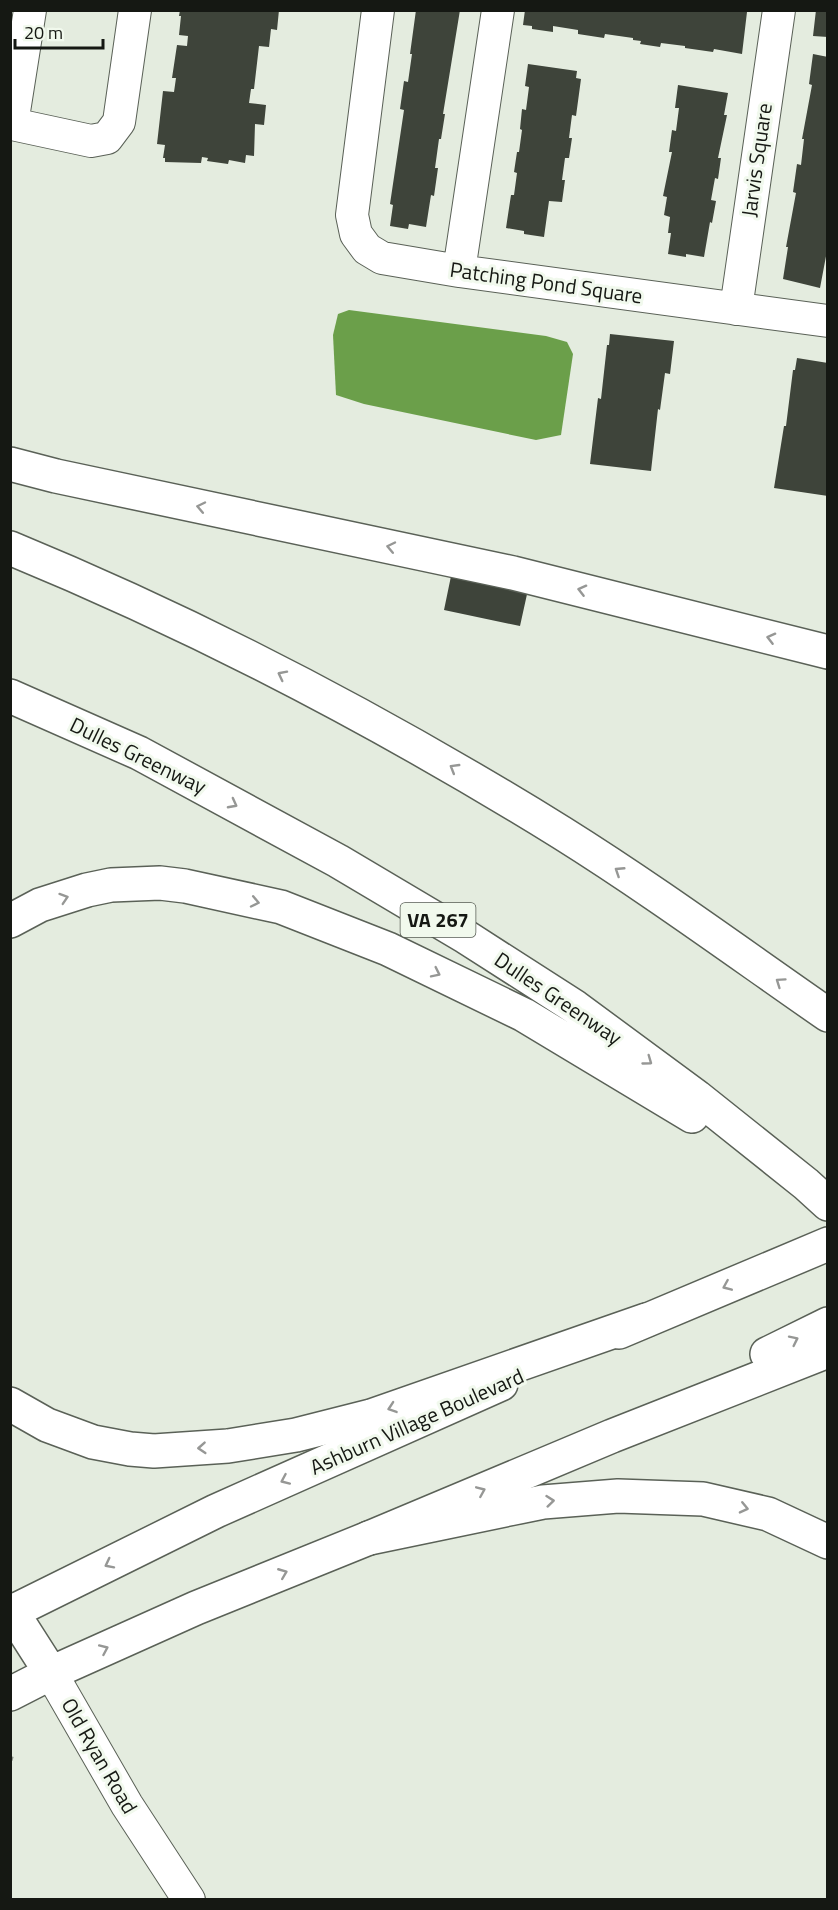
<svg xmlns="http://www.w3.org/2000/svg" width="838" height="1910" font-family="'Titillium Web',sans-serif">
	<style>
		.water { fill: #6b9f4a }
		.building { fill: #3e443a }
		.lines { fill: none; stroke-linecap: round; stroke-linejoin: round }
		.minor-casing { stroke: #5a6157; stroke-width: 34 }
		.major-casing { stroke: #5a6157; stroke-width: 36 }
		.highway-casing { stroke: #5a6157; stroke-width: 36 }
		.path { stroke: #8e948b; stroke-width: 4; stroke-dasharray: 4.5 4.5; stroke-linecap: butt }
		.minor { stroke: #fff; stroke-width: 32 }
		.major { stroke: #fff; stroke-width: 33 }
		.highway { stroke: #fff; stroke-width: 33 }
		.oneway { stroke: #969795 }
		.labels { text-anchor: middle; stroke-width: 6; stroke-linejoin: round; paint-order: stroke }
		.shield { fill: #f1f9ed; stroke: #575c54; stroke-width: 1.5 }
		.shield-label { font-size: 20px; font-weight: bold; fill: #151813 }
		.street-label { font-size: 21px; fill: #151813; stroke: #f1f9ed }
	</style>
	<rect width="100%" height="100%" fill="#e4ecdf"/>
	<path class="water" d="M349,310L546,336L567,342L573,354L561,435L536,440L364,404L336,395L333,335L338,314Z"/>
	<path class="building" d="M180,10H279L277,30L271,29L269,47L259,46L254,89H251L249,103L266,105L264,125L255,124L254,156L246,155L245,163L229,160L228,164L207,161L208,158L202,157L201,163L165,162V158H163L165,145L157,144L163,91L174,92L176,78H172L177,45L187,46L188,36L179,35L181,16H179Z
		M416,10H460L443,114H445L441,139H439L435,168H438L434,196L431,195L426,227L409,224L408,229L390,226L393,205L390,204L404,110L400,109L404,81L408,82L412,54H410Z
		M525,10H737L747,12L742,54L714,49L713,52L685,48V46L661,43L660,47L640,44L641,41L633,40V38L605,34L604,38L578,34V30L553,26V32L532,29V26L523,25Z
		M816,10H828V37L813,36Z
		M813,54L828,57V239L826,251H827L820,288L783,279L788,247H786L796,193L793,192L797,164L801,165L804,139H802L812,85L809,84Z
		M528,64L577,71L576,78L581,79L576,116L572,115L569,138H572L569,158H565L562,180H565L562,202L549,201L544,237L524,234V231L506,228L511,195H514L517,173L514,172L517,152H519L522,130L520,129L522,109L526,110L529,87L525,86Z
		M678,85L728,93L724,115H727L718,158H721L718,179L715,178L711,200L716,201L712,223L710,222L704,257L686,254V257L668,254L671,233H668L670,217L664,215L667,197L663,196L672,152H669L672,130L676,131L679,108H675Z
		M610,334L674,341L670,374L665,373L660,410L658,409L651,471L590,464L598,398L601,399L607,345H609Z
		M797,358L828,363V496L774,488L784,426H786L793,370H795Z
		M456,552L533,567L520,626L444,610Z"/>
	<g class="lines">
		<g class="minor-casing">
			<path id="minor" d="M30,10L12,124L91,141L107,138L119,122L135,10
				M378,10L352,215L356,234L367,249L382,258L459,271L828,321
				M459,271L498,10
				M736,309L779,10
				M51,1673L127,1805L189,1900"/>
		</g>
		<g class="major-casing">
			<path id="major" d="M619,1332L828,1244
				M767,1354L828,1324
				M12,1612L51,1673
				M10,1613L216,1511L501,1384
				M10,1694L51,1673L196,1608L369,1538L612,1436L828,1351"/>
		</g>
		<g class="highway-casing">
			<path id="highway" d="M10,464L56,476L513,573L828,652
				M10,548C202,627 386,724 562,833C653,890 740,954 828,1015
				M10,696L139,753L338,861L466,937L575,1007L697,1097L806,1184L828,1204
				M10,921L40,905L87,890L111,885L160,883L185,886L281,907L388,949L524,1015L692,1116
				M10,1404L47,1425L93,1442L130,1449L154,1451L228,1446L296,1435L371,1416L646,1320
				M369,1538L543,1502L618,1496L703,1499L768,1514L828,1542
				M10,1610L12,1612"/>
		</g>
		<path class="path" d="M10,1758L13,1759"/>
		<use href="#minor" class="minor"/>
		<use href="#major" class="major"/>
		<use href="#highway" class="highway"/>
	</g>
	<defs><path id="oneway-chevron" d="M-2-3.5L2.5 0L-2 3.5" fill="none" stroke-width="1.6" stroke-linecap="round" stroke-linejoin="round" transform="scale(1.5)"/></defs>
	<g class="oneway">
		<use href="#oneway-chevron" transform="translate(201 507) rotate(-168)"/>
		<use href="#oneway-chevron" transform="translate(391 547) rotate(-168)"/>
		<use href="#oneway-chevron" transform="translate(582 590) rotate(-166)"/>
		<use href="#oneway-chevron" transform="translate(771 638) rotate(-166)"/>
		<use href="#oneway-chevron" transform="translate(282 675) rotate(-153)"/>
		<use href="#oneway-chevron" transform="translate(454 768) rotate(-149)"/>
		<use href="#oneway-chevron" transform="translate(233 804) rotate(28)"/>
		<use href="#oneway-chevron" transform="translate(619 871) rotate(-147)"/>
		<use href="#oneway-chevron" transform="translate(64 898) rotate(-18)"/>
		<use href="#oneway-chevron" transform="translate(255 902) rotate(12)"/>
		<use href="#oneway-chevron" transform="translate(436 973) rotate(26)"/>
		<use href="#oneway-chevron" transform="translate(780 982) rotate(-145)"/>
		<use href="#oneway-chevron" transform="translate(648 1061) rotate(36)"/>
		<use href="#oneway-chevron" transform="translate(727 1286) rotate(157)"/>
		<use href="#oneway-chevron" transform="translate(794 1340) rotate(-26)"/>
		<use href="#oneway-chevron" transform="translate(392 1408) rotate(161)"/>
		<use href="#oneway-chevron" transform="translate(202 1448) rotate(176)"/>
		<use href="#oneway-chevron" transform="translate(285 1480) rotate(156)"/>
		<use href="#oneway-chevron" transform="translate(481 1491) rotate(-23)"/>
		<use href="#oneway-chevron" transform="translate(550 1501) rotate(-6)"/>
		<use href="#oneway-chevron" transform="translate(744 1508) rotate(13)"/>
		<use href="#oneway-chevron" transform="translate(109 1564) rotate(153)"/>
		<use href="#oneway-chevron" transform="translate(283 1573) rotate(-22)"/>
		<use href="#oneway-chevron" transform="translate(104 1649) rotate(-24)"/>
	</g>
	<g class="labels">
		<rect class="shield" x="400.5" y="903" width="75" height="34" rx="4.5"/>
		<g class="shield-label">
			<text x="438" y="927">VA 267</text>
		</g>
		<g class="street-label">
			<text transform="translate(757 160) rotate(-82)" y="7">Jarvis Square</text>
			<text transform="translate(546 283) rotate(8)" y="7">Patching Pond Square</text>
			<text transform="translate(138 756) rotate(26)" y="7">Dulles Greenway</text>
			<text transform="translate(558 999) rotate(34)" y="7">Dulles Greenway</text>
			<text transform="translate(417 1422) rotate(-24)" y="7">Ashburn Village Boulevard</text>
			<text transform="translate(99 1756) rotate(60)" y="7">Old Ryan Road</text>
		</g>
	</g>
	<rect width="838" height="1910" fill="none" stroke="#151813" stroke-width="24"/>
	<path d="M15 39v9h88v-9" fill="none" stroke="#151813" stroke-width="3"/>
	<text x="24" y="39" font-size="18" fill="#151813" stroke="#f1f9ed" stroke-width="4.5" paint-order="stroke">20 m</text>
</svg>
